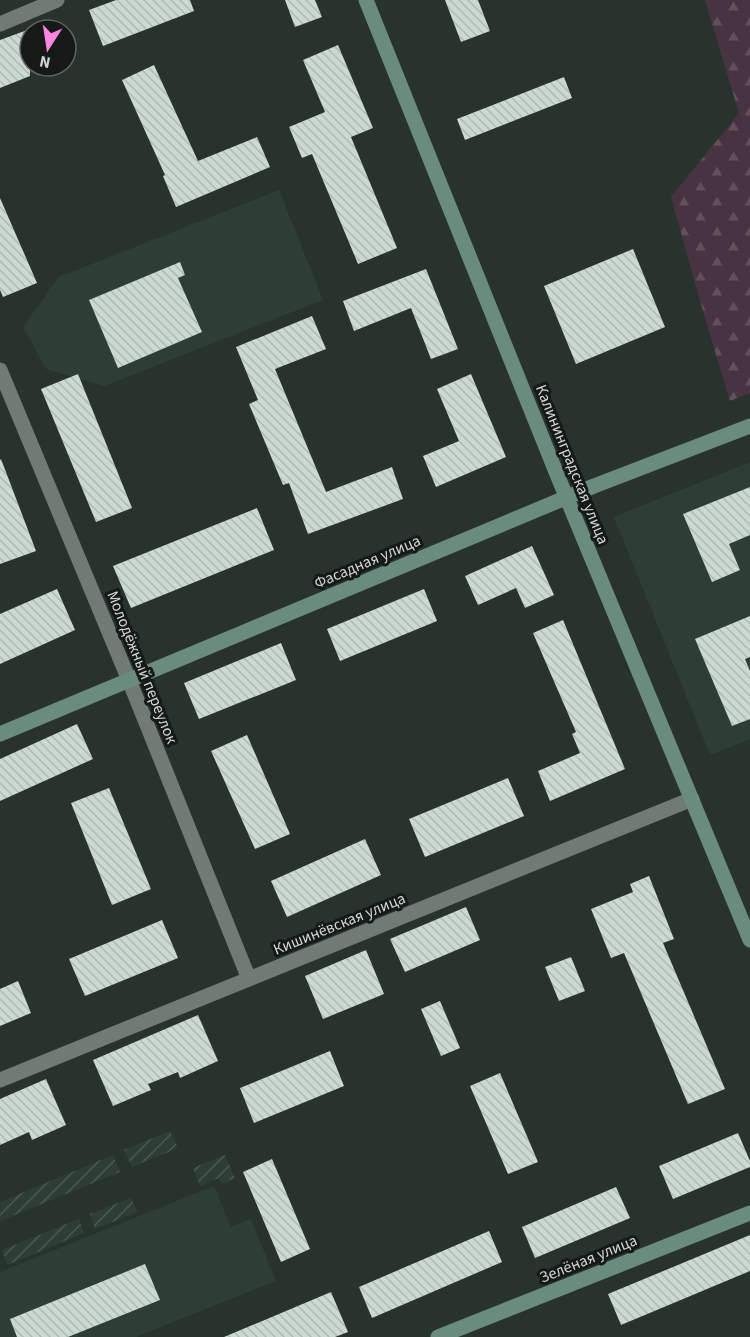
<svg xmlns="http://www.w3.org/2000/svg" width="750" height="1337" font-family="'Source Sans 3',sans-serif">
	<style>
		.built { fill: #2e3e37 }
		.industrial { fill: url(#industrial-furrows) }
		.forest { fill: url(#forest-firs) }
		.building { fill: url(#building-back-hatch) }
		.lines { fill: none; stroke-linecap: round; stroke-linejoin: round }
		.street { stroke: #707b75; stroke-width: 15 }
		.secondary { stroke: #6a8c7d; stroke-width: 15 }
		.labels { text-anchor: middle; stroke-width: 6; stroke-linejoin: round; paint-order: stroke }
		.street-label { font-size: 16px; fill: #d0d6d3; stroke: #151917 }
	</style>
	<defs>
		<pattern id="industrial-furrows" width="10" height="10" patternUnits="userSpaceOnUse" patternTransform="scale(1.5)"><rect width="10" height="10" fill="#2e3e37"/><path d="M-1 1l2-2M0 10L10 0M9 11l2-2" fill="none" stroke="#4b5953"/></pattern>
		<pattern id="forest-firs" width="22" height="20" patternUnits="userSpaceOnUse" patternTransform="scale(1.5)"><rect width="22" height="20" fill="#483342"/><path d="M5 1l3.5 6h-7zM16 11l3.5 6h-7z" fill="#61505c"/></pattern>
		<pattern id="building-back-hatch" width="6" height="6" patternUnits="userSpaceOnUse" patternTransform="scale(1.5)"><rect width="6" height="6" fill="#ccd8d2"/><path d="M-1 5l2 2M0 0l6 6M5-1l2 2" fill="none" stroke="#b0bab5"/></pattern>
	</defs>
	<rect width="100%" height="100%" fill="#29332e"/>
	<path class="built" d="M279,190L323,300L104,386L46,369L23,327L59,277Z
		M750,462V739L710,755L614,517Z
		M214,1186L231,1227L251,1219L276,1281L136,1337H0V1272Z"/>
	<path class="industrial" d="M170,1131L178,1148L132,1167L124,1150Z
		M113,1155L120,1172L0,1221V1202Z
		M225,1155L235,1178L222,1184L219,1178L200,1186L193,1168Z
		M131,1198L137,1212L95,1229L90,1214Z
		M79,1219L84,1233L7,1265L2,1250Z"/>
	<path class="forest" d="M705,0H750V393L730,401L705,318L671,197L739,113Z"/>
	<path class="building" d="M116,0H190L194,11L103,46L89,10Z
		M285,0H315L322,17L295,27Z
		M445,0H478L490,31L461,42Z
		M30,29V76L0,88V40Z
		M338,45L373,128L351,137L397,248L358,264L312,154L302,158L289,127L325,112L303,60Z
		M154,65L198,161L257,137L270,167L176,207L163,176L165,175L122,80Z
		M564,77L572,98L465,140L457,119Z
		M0,198L37,283L3,297L0,290Z
		M633,249L665,327L576,364L544,286Z
		M180,262L185,275L178,278L202,332L118,368L89,300Z
		M426,269L458,349L431,359L411,308L354,331L343,301Z
		M312,316L326,349L275,369L326,492L392,467L403,499L308,534L289,483L283,485L249,404L258,400L236,347Z
		M78,374L132,508L96,522L41,389Z
		M471,374L506,457L436,487L423,456L459,441L437,389Z
		M1,459L36,551L0,564V460Z
		M750,487V535L729,544L740,570L712,582L683,514Z
		M257,508L274,550L131,608L113,566Z
		M532,546L554,595L525,608L516,588L478,605L465,576Z
		M57,589L75,630L0,664V614Z
		M424,589L437,621L340,661L327,629Z
		M750,616V657L745,659L750,671V719L732,726L695,639Z
		M563,620L625,769L550,801L538,771L580,753L572,734L576,732L533,633Z
		M281,643L296,680L199,719L184,683Z
		M77,724L93,759L0,801V759Z
		M247,735L290,834L255,849L211,751Z
		M508,778L524,816L425,857L409,819Z
		M109,788L151,889L112,905L71,803Z
		M365,839L381,875L287,917L271,881Z
		M649,876L674,939L663,943L725,1089L688,1104L624,953L611,958L591,909L633,892L630,884Z
		M466,907L480,940L405,972L390,939Z
		M162,920L178,958L85,996L69,959Z
		M366,950L384,994L323,1019L305,976Z
		M571,957L585,991L559,1001L545,967Z
		M18,981L31,1013L0,1026V989Z
		M440,1001L460,1048L441,1056L421,1009Z
		M198,1015L218,1061L180,1078L178,1072L148,1084L151,1090L113,1106L93,1060Z
		M330,1051L344,1086L254,1123L240,1088Z
		M500,1073L538,1162L508,1174L470,1086Z
		M46,1079L66,1125L32,1140L29,1132L0,1145V1099Z
		M738,1133L750,1161V1167L673,1199L659,1166Z
		M272,1159L310,1249L281,1262L243,1172Z
		M616,1187L630,1218L535,1258L522,1227Z
		M489,1231L502,1262L372,1318L359,1287Z
		M750,1235V1271L621,1325L608,1294Z
		M145,1264L160,1300L68,1337H17L10,1319Z
		M331,1292L348,1332L335,1337H224Z"/>
	<g class="lines">
		<path class="street" d="M0,24L57,0
			M0,370L129,680L249,979
			M0,1080L692,799"/>
		<path class="secondary" d="M366,0L556,472L750,940
			M0,734L594,486L750,426
			M438,1337L750,1213"/>
	</g>
	<g class="labels">
		<g class="street-label">
			<text transform="translate(573 464) rotate(68)" y="6">Калининградская улица</text>
			<text transform="translate(367 561) rotate(-23)" y="6">Фасадная улица</text>
			<text transform="translate(143 667) rotate(68)" y="6">Молодёжный переулок</text>
			<text transform="translate(339 923) rotate(-22)" y="6">Кишинёвская улица</text>
			<text transform="translate(588 1258) rotate(-22)" y="6">Зелёная улица</text>
		</g>
	</g>
	<g transform="translate(48 48) rotate(192)"><circle r="28" fill="#151917" stroke="#606562" stroke-width="1.5"/>
	<path d="M0-4.5L10 22L0 15L-10 22Z" fill="#fe86e1"/>
	<text y="-9" font-size="16" font-weight="bold" text-anchor="middle" fill="#d0d6d3">N</text>
	</g>
</svg>
